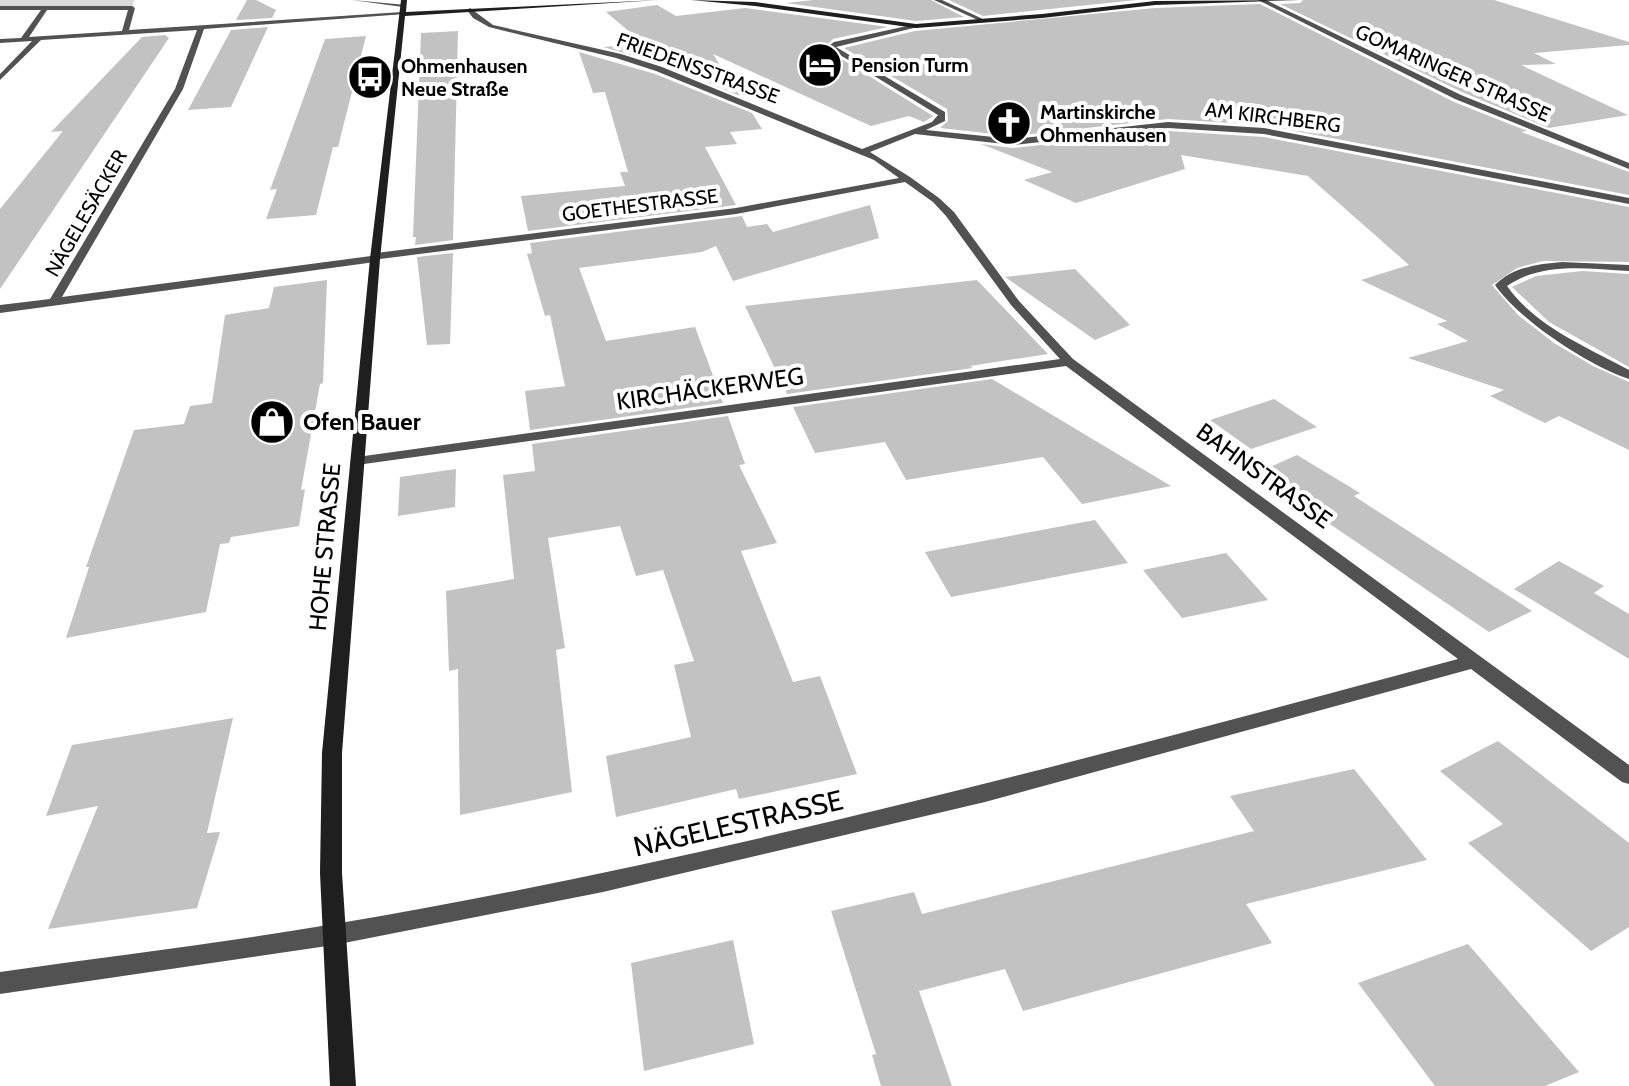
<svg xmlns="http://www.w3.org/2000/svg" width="1629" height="1086" font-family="Cabin,sans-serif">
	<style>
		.green { fill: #d9d9d9 }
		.building { fill: #c2c2c2 }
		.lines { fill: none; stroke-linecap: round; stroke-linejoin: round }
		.street { fill: #525252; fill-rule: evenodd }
		.secondary { fill: #1f1f1f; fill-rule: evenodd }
		.labels { text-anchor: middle; stroke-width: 8; stroke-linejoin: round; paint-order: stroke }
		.far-poi-label { font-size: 20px; font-weight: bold; fill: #000; stroke: #fff; text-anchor: start }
		.far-street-label { font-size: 20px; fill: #000; stroke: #fff }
		.street-label { font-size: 24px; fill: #000; stroke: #fff }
		.poi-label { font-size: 24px; font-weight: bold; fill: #000; stroke: #fff; text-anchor: start }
		.near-street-label { font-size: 28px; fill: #000; stroke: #fff }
	</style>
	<rect width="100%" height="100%" fill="#fff"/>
	<path class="green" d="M0,0H134L132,8H0Z"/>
	<path class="building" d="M247,0H256L276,10L272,18L236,20Z
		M813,0H931L964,17L916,21L786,3Z
		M949,0H1137L983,16Z
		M1303,0H1494L1629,42V45L1534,53L1556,64L1521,65L1628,115L1549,128L1462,92L1280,4L1300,3Z
		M1260,4L1454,102L1527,131L1521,132L1629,172V195L1264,125L1168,119L1013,136L940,128L948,121L947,109L844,48L915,31L1155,8Z
		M657,5L676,16L745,8L888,27L833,39L824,48L933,116L924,122L909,116L871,126L713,54L740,96L663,64L603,47L644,44L606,12Z
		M268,27L231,107L188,110L231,30Z
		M458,31L453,240L415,245L416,237H413L421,33Z
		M165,35L169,38L0,289V209L63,131L51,132L142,37Z
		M366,36L338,147H333L316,215L266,219L277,189L270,190L325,39Z
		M579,52L655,74L752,113L762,129L730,132L737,144L705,147L736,205L528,231L521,196L625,186L620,172H628L605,92L593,93Z
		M1168,131L1264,137L1629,207V262L1543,261L1517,268L1492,285L1518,315L1554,343L1593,366L1629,382V450L1559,416L1545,423L1490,396L1504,390L1408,358L1468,341L1437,324L1447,321L1361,280L1409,265L1308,176L1181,155L1185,169L1076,203L1024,180L1052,172L981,144L1013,148Z
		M870,205L879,238L733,281L716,246L702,252L579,268L606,341L695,327L723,403L530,430L525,391L565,386L550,315L545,316L527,254L532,253L530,243L742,216L747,227L767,224L773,232Z
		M453,253L450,344L427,345L417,257Z
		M1075,269L1130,325L1095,340L1005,277Z
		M1582,271L1629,274V367L1549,322L1512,287L1536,276Z
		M327,280L323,383L320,384L301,490L305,489L299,526L231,537L229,543L220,544L206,612L66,638L89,567H86L134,430L184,424L190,406L212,403L225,315L269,308L274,287Z
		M977,280L1048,354L970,366L973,368L787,394L745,306Z
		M992,379L1171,486L1082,504L1043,457L906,480L885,442L815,453L793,407Z
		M1274,399L1317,427L1251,449L1210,420Z
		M728,416L745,464L739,465L777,543L741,551L793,682L820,676L857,774L739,799L736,789L616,817L606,756L691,737L674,665L694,661L663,570L636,576L620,526L548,538L565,648L556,650L572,792L460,815L458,669L449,671L446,591L514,579L503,475L535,471L532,444Z
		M1297,455L1360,493L1354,496L1532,611L1489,632L1315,514L1308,518L1250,476Z
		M456,469L455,507L398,516L400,477Z
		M1095,520L1128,563L951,597L925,552Z
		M1226,553L1268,600L1182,618L1143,570Z
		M1559,561L1604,586L1594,593L1629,614V659L1514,589Z
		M233,718L207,833L220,832L197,908L48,929L98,806L46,816L72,745Z
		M1498,741L1629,843V927L1591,951L1468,843L1503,824L1440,771Z
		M1354,769L1427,860L1246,904L1272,943L1023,1011L1005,969L919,991L952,1086H881L872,1055L876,1054L831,911L914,892L922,914L1254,831L1230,796Z
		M733,940L754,1044L644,1071L631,963Z
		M1468,944L1579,1072L1545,1086H1435L1358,983Z"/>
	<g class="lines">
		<path class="street" d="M352,0L406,5L403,7Z
			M934,0H942L985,20L980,21Z
			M1258,0H1266L1461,95L1629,163V169L1455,99Z
			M0,6H132L135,8L129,30L402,12L405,14L204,29L183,89L62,297L371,256L376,253L736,208L899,178L874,160L656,71L616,58L489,27L473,18L467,10L470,8L493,25L621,54L662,67L862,149L932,122L938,115L827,47L834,42L916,24L918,27L836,47L945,112V121L926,130L1013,139L1168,122L1264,128L1629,198V204L1264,134L1168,128L1013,145L915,134L870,152L910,177L939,198L954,212L1019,301L1073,359L1629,765V784L1622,782L1471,669L985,802L603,892L334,945L0,994V972C111,956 223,943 334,924C714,860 1086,759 1458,659L1066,366L357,465L350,461L357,457L1060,359L1011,305L946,216L933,202L905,182L736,214L380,259L375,262L0,313V305L50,299L175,89L197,30L41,40L0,80V74L32,41L0,43V39L21,38L41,10H0ZM47,10H128L122,31L29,37Z
			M1562,262L1629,265V271C1588,269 1543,261 1507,286C1535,326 1587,347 1629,370V379C1589,366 1519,320 1495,285C1513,267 1538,264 1562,262Z"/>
		<path class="secondary" d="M401,0H407L406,12L659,0L405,16L380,259L342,753V873L356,1086H330L320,873L322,753L370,259Z
			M691,0L755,2L916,24L1042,14L1155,1L1300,0L1155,5L1042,18L916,28L755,6Z"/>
	</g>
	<defs>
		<g id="hotel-disc" transform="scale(2.3)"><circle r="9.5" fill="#000" stroke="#fff"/><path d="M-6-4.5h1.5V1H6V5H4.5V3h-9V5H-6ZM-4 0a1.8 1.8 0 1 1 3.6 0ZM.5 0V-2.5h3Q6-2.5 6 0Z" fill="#fff"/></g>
		<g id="bus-disc" transform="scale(2.3)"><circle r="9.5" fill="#000" stroke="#fff"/><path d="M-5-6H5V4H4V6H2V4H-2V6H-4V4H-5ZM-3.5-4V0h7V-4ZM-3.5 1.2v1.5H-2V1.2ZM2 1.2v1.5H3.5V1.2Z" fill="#fff"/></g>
		<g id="church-disc" transform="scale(2.3)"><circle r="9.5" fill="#000" stroke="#fff"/><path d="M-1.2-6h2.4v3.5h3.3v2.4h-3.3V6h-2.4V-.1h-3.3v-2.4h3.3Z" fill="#fff"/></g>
		<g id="shop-disc" transform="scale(2.3)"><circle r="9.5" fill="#000" stroke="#fff"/><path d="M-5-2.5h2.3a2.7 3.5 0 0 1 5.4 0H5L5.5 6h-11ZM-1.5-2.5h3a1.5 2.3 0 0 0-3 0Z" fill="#fff"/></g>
	</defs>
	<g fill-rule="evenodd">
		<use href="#hotel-disc" x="820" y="65"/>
		<use href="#bus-disc" x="370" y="77"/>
		<use href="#church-disc" x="1009" y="123"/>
		<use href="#shop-disc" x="272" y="422"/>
	</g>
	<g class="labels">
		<g class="far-poi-label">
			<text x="851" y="72">Pension Turm</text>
			<text x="401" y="73">Ohmenhausen<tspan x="401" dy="23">Neue Straße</tspan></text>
			<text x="1040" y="119">Martinskirche<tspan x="1040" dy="23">Ohmenhausen</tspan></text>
		</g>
		<g class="far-street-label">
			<text transform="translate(698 68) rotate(20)" y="7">FRIEDENSSTRASSE</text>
			<text transform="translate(1453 73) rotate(24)" y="7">GOMARINGER STRASSE</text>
			<text transform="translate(1273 117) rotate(7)" y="7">AM KIRCHBERG</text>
			<text transform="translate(640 205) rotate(-7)" y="7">GOETHESTRASSE</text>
			<text transform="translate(86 213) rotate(-60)" y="7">NÄGELESÄCKER</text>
		</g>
		<g class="street-label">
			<text transform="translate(710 389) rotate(-8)" y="8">KIRCHÄCKERWEG</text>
			<text transform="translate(1264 476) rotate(36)" y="8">BAHNSTRASSE</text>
			<text transform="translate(325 547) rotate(-85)" y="8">HOHE STRASSE</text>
		</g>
		<g class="poi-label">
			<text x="303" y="430">Ofen Bauer</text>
		</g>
		<g class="near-street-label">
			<text transform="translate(738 823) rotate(-13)" y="10">NÄGELESTRASSE</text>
		</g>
	</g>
</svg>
